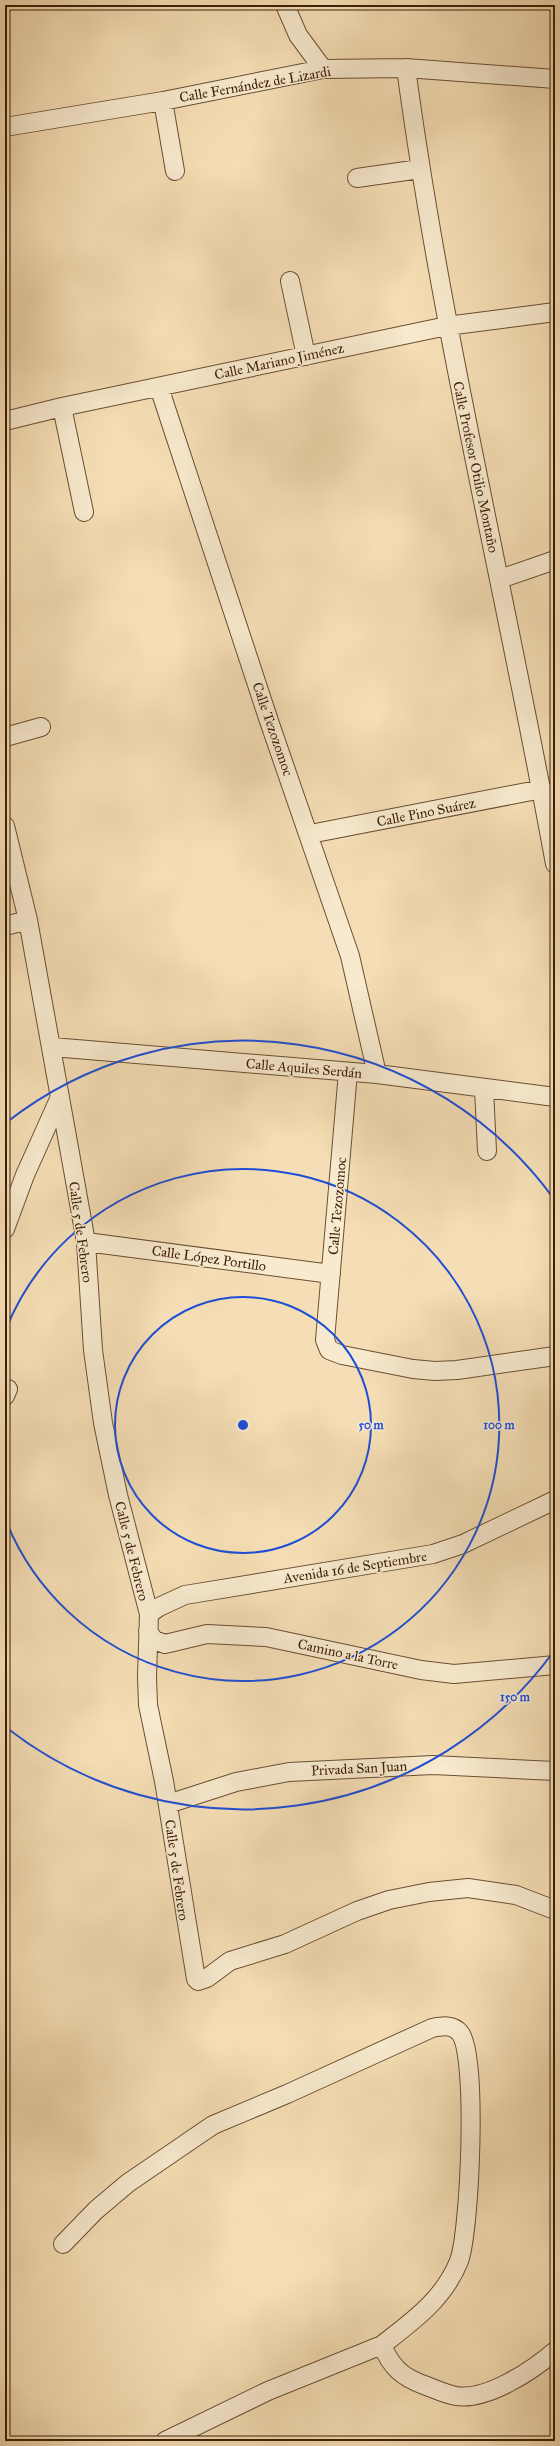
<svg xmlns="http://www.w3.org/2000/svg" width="560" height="2446" font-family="'IM FELL Great Primer',serif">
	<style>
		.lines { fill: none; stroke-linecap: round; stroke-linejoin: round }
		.minor-casing { stroke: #6b4e32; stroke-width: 20 }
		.minor { stroke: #f8eacf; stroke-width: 18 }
		.ring { fill: none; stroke: #1d4ed8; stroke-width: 2 }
		.labels { text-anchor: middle; stroke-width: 3; stroke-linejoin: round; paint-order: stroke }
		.street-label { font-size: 14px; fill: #3d1e07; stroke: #f8eacf }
		.centre { fill: #1d4ed8; stroke: #f8eacf; stroke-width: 2 }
		.ring-label { font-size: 12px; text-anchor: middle; font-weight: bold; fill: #1d4ed8; stroke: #f8eacf; stroke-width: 3; stroke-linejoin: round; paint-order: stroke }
	</style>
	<rect width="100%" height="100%" fill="#f5deb5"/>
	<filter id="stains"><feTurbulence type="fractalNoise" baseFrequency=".005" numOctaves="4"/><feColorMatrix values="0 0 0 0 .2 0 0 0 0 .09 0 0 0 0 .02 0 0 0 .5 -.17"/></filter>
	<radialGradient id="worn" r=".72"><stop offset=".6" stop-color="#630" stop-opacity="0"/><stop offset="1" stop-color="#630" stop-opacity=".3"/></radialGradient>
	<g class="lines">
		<g class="minor-casing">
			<path id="minor" d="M285,5L298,35L323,69
				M406,68C442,336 507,598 555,864
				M163,101L175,171
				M5,127L163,101L323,69L406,68L555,79
				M357,178L420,169
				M290,281L306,356
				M159,387L269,721L350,956L377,1074
				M62,407L84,512
				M5,421L62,407L447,326L555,312
				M500,579L555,560
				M5,737L41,727
				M5,826L28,920L86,1242L93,1350L103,1423L118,1495L149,1614L147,1677L148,1705L164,1781L196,1979L198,1981L207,1978L230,1961L285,1944L357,1911L389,1900L429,1892L468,1888L516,1895L555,1910
				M310,834L542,789
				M5,926L28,920
				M52,1047L377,1074L555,1097
				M348,1072L325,1340L329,1350L342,1355L413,1369L435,1371L457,1370L555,1356
				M484,1089L487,1151
				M5,1229L25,1175L60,1097
				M86,1242L331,1274
				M5,1396L8,1389
				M149,1614L159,1607L185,1595L433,1554L463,1544L555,1500
				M148,1631L154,1640L165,1644L207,1634L266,1637L421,1670L454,1674L555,1665
				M168,1804L236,1782L289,1772L433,1765L555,1771
				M63,2244L96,2210L128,2183L213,2125L287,2094L432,2028C442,2026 453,2024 460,2033C478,2055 470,2232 459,2261C444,2299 413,2321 382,2345C391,2367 402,2377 424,2385C435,2389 445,2394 456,2396C487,2401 533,2370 555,2351
				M165,2441L268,2391L382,2345"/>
		</g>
		<use href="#minor" class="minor"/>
	</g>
	<g class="ring">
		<circle cx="243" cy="1425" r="128"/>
		<path d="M6 1329A256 256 0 1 1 6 1521"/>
		<path d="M554 1651A384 384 0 0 1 7 1728M7 1122A384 384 0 0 1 554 1199"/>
	</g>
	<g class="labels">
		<g class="street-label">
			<text transform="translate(255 84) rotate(-10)" y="5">Calle Fernández de Lizardi</text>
			<text transform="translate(279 361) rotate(-12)" y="5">Calle Mariano Jiménez</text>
			<text transform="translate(476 467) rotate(78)" y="5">Calle Profesor Otilio Montaño</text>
			<text transform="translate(273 729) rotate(71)" y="5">Calle Tezozomoc</text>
			<text transform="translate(426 812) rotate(-11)" y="5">Calle Pino Suárez</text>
			<text transform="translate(304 1068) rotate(5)" y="5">Calle Aquiles Serdán</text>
			<text transform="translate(337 1206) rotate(-85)" y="5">Calle Tezozomoc</text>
			<text transform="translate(81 1232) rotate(82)" y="5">Calle 5 de Febrero</text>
			<text transform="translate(209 1258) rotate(8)" y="5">Calle López Portillo</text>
			<text transform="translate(132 1551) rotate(76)" y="5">Calle 5 de Febrero</text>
			<text transform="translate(355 1567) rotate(-9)" y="5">Avenida 16 de Septiembre</text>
			<text transform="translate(348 1654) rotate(12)" y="5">Camino a la Torre</text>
			<text transform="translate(359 1768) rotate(-3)" y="5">Privada San Juan</text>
			<text transform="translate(177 1870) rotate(82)" y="5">Calle 5 de Febrero</text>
		</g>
	</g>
	<circle cx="243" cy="1425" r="6" class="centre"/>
	<g class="ring-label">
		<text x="371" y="1429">50 m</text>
		<text x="499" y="1429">100 m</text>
		<text x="515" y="1701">150 m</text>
	</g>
	<rect width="560" height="2446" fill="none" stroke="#f5deb5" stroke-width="20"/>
	<rect x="6" y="6" width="548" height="2434" fill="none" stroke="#3d1e07" stroke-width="2"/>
	<rect x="10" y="10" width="540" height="2426" fill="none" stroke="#3d1e07"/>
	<rect width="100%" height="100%" filter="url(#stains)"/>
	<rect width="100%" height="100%" fill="url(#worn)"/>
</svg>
